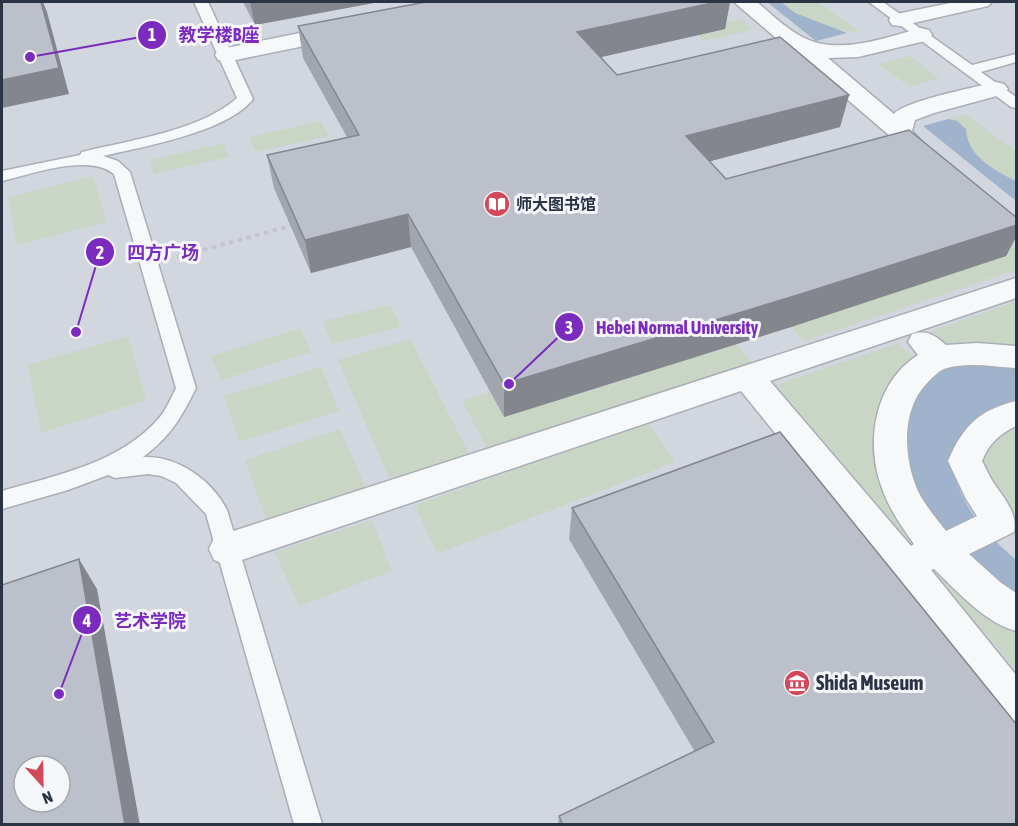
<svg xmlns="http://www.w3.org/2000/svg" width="1018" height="826" font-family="'Asap Condensed','Noto Sans SC',sans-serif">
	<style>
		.built { fill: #d2d6de; fill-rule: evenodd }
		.green { fill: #c9d6c5 }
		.water { fill: #9fb4cc }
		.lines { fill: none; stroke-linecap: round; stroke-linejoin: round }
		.lane-casing { stroke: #a9aeb7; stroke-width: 3 }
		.street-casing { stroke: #a9aeb7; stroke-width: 3 }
		.path { stroke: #c2c5cb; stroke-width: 4; stroke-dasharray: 4.5 4.5; stroke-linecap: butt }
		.lane { fill: #f7f8fa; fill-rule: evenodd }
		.street { fill: #f7f8fa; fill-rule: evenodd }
		.wall { fill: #a1a5ae }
		.shaded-wall { fill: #83868d }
		.building { fill: #bbc0ca; stroke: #83868d; stroke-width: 1.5; fill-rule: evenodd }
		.labels { text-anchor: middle; stroke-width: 6; stroke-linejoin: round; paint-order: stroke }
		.poi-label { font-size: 16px; font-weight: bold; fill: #2b3445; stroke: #f4f6f9; text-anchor: start }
		.near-poi-label { font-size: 20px; font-weight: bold; fill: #2b3445; stroke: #f4f6f9; text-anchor: start }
		.leader { fill: none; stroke: #7b2cbf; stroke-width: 2 }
		.callout-dot { fill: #7b2cbf; stroke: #f4f6f9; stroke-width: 2 }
		.mark-label { font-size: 18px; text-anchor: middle; font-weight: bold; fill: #fff }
		.callout-label { font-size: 18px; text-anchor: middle; font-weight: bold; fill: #7b2cbf; stroke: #f4f6f9; stroke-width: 6; stroke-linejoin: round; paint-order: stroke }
	</style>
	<rect width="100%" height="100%" fill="#e4e7ec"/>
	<path class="built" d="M2,2H1016V824H2ZM24,766H60V802H24Z"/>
	<path class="green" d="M781,2H818L859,31C840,35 792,17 781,2Z
		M741,19L753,30L704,41L698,36L719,24Z
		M909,56L940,78L910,87L878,64Z
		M965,114L1016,151V181C995,170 969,157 965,131L948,119Z
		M321,121L329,136L256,152L249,137Z
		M224,143L229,157L154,174L150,160Z
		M93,176L107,222L17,245L8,197Z
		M949,192L1016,248V270L804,341L791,327L1005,256Z
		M1016,301V352L954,353L932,331Z
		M391,305L400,327L331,344L323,321Z
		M301,328L311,352L221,380L211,356Z
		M128,336L146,400L41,433L28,365Z
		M410,339L470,455L391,482L338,360Z
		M899,343L916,361L894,387L985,601L1016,621V670L775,385Z
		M736,344L751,362L487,448L462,401L490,392L504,417Z
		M321,367L339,411L239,442L224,396Z
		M1016,418V524L1003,510L978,463L996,428Z
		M647,422L676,462L437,554L415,505Z
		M340,429L367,490L267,522L245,460Z
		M372,520L392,571L299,606L275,552Z"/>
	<path class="water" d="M767,2H781L795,13L847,33L816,41Z
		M948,119L957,121L966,129C967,156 994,170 1016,181V201L923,126Z
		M1008,362L1016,363V405L1007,407L953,468C961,507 987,535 1016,560V607L967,564L907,479L906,420L912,409L913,388L938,367Z"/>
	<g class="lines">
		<g class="lane-casing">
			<path id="lane" d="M194,2H208L253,99C228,132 142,147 103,156L118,161L130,172L196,388C181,418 171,436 143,457C177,455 212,480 227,510L322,824H294L206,514L176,483L161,476L148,474L115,478L108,475L68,490L2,509V491C57,475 121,463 160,417C167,408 171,398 176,388L114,174C89,153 32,174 2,181V171L80,155L82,152C130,140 200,131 237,98Z
				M869,2H883L972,65L1016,54V62L981,72L1016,97V108L1011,107Z"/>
		</g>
		<g class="street-casing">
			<path id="street" d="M734,2H757C771,14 785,28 802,37C838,56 884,38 921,28L929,30L932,35L929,40L858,57L828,58L894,114C905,101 976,87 996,82L1004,84L1008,89L1004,94L934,113L915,120L912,131L943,164L939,169C916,175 903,153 890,136Z
				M955,2H992L988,6L900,26L892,25L889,20L892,15Z
				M345,24L353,26L356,31L353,36L226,62L218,60L215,55L218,50L226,48Z
				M1016,278V298L770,381L911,546L914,544C902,527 889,509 882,488C865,443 874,383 918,355L908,342L912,334C928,330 934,335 946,345L977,343L1016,346V368C994,367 970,362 947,368C941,369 934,376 929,381C901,408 903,455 917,489C924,504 936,518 946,531L977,516L966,499L948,461C963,426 979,410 1016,401V426C1000,434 989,443 982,461C986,468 989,476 993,482C1003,497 1018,513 1014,532L969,554L1000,582L1016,593V631C984,622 958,592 934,569L931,570L1016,675V726L1001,720L891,576L741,391L227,565L214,560L209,549L214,538L227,533Z"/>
		</g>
		<path class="path" d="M177,257L294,225"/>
		<use href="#lane" class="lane"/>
		<use href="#street" class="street"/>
	</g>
	<path class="wall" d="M243,2H379L255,25Z
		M426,2H730L725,29L601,57L617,75L849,95L840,127L710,161L726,179L1017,218V235L1006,256L791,327L504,417L411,247L311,273L274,188L267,155L347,137L303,58L298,26Z
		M572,508L1017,825H558L559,816L695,752L569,539Z"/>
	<path class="shaded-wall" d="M41,2H43L47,12L69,94L2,108V80Z
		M250,2H379L255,25Z
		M717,2H730L725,29L575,63L577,32Z
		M849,95L840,127L681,169L686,136Z
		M408,214L411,247L311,273L305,240Z
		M1017,225V235L1006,256L791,327L504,417V384Z
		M79,559L97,589L140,825H125Z"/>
	<path class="building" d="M2,2H41L59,68L2,80Z
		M426,2H717L577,32L617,75L780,37L849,95L686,136L726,179L909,130L1017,218V225L801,294L504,384L408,214L305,240L267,155L359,135L298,26Z
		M780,432L1017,725V825H563L559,816L714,742L572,508Z
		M79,559L125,825H2V585ZM24,766H60V802H24Z"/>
	<defs>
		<g id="library-disc" transform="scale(1.35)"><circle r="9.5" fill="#d1495b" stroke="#f4f6f9"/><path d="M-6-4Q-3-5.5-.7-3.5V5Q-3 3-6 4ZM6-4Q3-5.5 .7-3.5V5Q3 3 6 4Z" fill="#fff"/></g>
		<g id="museum-disc" transform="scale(1.35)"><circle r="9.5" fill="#d1495b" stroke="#f4f6f9"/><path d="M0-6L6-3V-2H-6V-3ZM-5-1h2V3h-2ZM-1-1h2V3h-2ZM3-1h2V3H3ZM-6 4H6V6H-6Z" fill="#fff"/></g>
	</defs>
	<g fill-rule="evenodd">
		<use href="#library-disc" x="497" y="204"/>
		<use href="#museum-disc" x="797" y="683"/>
	</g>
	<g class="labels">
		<g class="poi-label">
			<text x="516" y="210">师大图书馆</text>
		</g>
		<g class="near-poi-label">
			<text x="816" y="690">Shida Museum</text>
		</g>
	</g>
	<path class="leader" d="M30 57L152 35M76 332L100 252M509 384L569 327M59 694L87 620"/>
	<g class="callout-dot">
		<circle cx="30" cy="57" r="6"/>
		<circle cx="76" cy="332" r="6"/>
		<circle cx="509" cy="384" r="6"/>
		<circle cx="59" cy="694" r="6"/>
		<circle cx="152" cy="35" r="15"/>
		<circle cx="100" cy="252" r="15"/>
		<circle cx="569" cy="327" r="15"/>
		<circle cx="87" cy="620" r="15"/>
	</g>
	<g class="mark-label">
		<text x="152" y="41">1</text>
		<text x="100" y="259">2</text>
		<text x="569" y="334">3</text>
		<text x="87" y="627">4</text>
	</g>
	<g class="callout-label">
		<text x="219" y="41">教学楼B座</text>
		<text x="163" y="259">四方广场</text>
		<text x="677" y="334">Hebei Normal University</text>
		<text x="150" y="627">艺术学院</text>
	</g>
	<rect width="1018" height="826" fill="none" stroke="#2b3445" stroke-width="6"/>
	<g transform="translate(42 784) rotate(158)"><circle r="28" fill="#f4f6f9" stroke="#a4a8b1" stroke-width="1.5"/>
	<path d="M0-4.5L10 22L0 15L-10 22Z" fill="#d1495b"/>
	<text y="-9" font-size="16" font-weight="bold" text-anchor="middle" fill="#2b3445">N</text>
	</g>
</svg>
